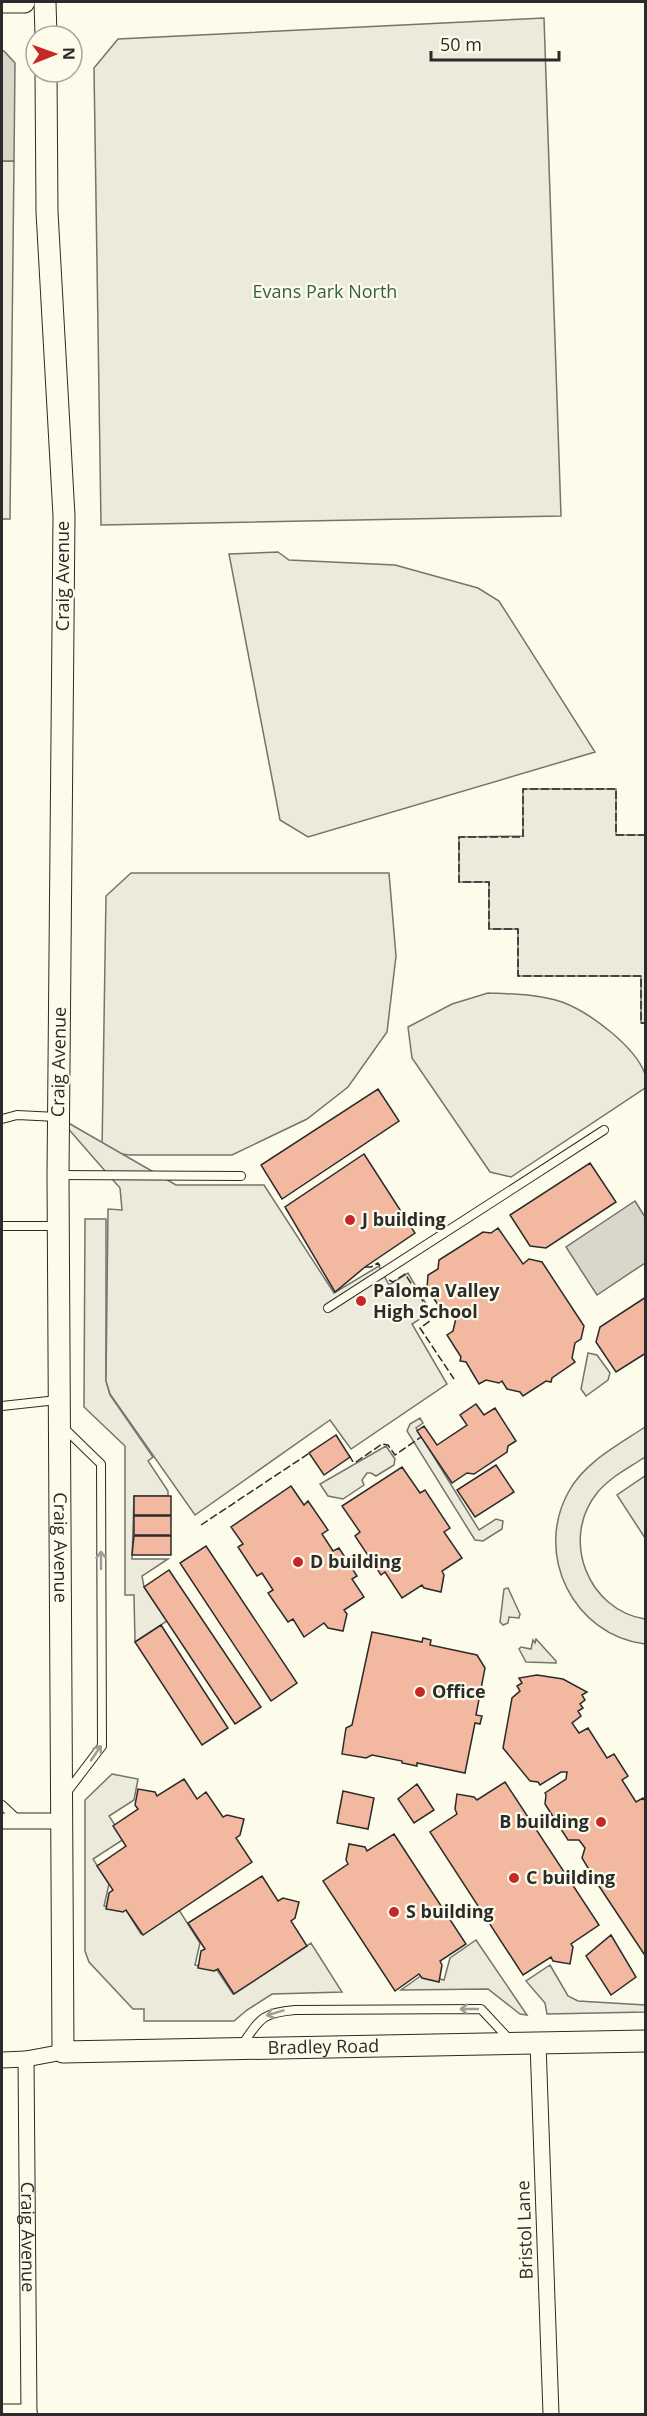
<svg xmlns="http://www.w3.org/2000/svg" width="647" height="2416" font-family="'Open Sans',sans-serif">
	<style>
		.green { fill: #ecebdb; stroke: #74746e; stroke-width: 1.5 }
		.parking { fill: #eceadb; stroke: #74746e; stroke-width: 1.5 }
		.water { fill: #d8d7c9; stroke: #74746e; stroke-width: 1.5 }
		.building { fill: #f2b8a0; stroke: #2b2b2b; stroke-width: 1.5 }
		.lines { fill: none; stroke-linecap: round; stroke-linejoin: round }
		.lane-casing { stroke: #2b2b2b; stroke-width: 10 }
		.street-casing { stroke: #2b2b2b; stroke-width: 17 }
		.secondary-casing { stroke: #2b2b2b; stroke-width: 23 }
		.lane { stroke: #fdfbea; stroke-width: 8 }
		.street { stroke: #fdfbea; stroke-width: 15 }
		.secondary { stroke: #fdfbea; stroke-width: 21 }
		.fence { stroke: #2b2b2b; stroke-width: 1.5; stroke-dasharray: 8 3; stroke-linecap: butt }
		.oneway { stroke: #9e9d94 }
		.poi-dot { fill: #c62828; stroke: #fdfbea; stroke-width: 2 }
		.labels { text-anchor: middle; stroke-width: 4.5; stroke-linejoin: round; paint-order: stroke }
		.park-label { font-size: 18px; fill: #34623c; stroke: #fdfbea }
		.street-label { font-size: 18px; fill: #2b2b2b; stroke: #fdfbea }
		.poi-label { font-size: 18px; font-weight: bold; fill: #2b2b2b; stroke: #fdfbea; text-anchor: start }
	</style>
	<rect width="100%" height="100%" fill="#fdfbea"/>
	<path class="green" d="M544,18L561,516L101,525L94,68L118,39Z
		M2,161H14L10,519H2Z
		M278,552L289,560L395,565L478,588L499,601L595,752L308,837L280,820L229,554Z
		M523,789H616V835H645V1023H641V976H518V929H489V882H459V837L523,836Z
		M131,873H389L396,956L387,1032L348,1087L307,1119L232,1155H129L102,1151L106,896Z
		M488,993C513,994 538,994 562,1002C589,1012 635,1046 645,1074C646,1078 645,1084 645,1088L511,1177L490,1172L412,1058L408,1027L452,1004Z
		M85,1219H106V1381L110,1395L153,1457L148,1461L168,1491V1496H134L132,1559H168L142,1576L144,1587L167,1621L135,1642L134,1595H125V1446L84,1407Z
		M588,1353L597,1355L610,1373L608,1380L586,1396L581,1389Z
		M420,1418L423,1423L416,1428L479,1530L496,1519L503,1521L502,1529L483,1541L475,1540L407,1431L410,1424Z
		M645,1427V1457C629,1468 610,1477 597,1493C560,1539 588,1610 645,1619V1644C574,1635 533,1555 569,1491C585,1462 618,1445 645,1427Z
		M386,1446L395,1459L394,1465L376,1476L371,1473H367L362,1480L364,1485L343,1499L328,1496L320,1484Z
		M645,1476V1538L617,1495Z
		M508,1588L520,1614L519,1618L509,1617L508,1623L503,1625L500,1622L504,1589Z
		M536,1639L556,1661V1663L526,1662L519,1649L521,1647L531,1649L533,1640L535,1643Z
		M112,1774L138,1779L134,1800L109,1816L124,1839L93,1859L109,1884L104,1906L126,1910L141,1934L179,1910L200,1943L195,1965L217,1970L233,1994L311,1943L342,1992L272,1994L247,2010L234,2021H144V2009H133L89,1962L85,1951V1800Z
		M476,1940L527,2015L520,2014L488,1989L401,1990L422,1975L444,1980L450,1958Z
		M550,1965L568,1996L578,2001L645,2005V2012L547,2014L545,2003L526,1981Z"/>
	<path class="parking" d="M58,1117L176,1185H264L334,1293L379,1266L389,1285L408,1273L431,1312L412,1324L447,1384L351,1449L330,1420L195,1515L110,1394L106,1381L108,1209L122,1210L120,1188Z"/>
	<path class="water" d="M2,51H4L15,63L14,161H2Z
		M635,1201L645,1217V1263L597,1295L566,1247Z"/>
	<path class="building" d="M378,1089L399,1121L282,1199L261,1165Z
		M364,1154L415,1233L365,1267L335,1292L285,1207Z
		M590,1163L616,1202L546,1248L530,1246L510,1215Z
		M498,1228L523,1264L529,1259L542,1262L584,1326L581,1339L575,1343L572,1358L575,1362L552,1378L551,1382L546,1381L523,1396L520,1392L507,1389L502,1381L499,1383L486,1380L479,1384L466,1362L460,1361L461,1357L447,1335L453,1331L456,1318L455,1316L444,1314L427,1288L428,1275L438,1269L439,1260L483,1232L491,1233Z
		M646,1297V1353L616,1372L596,1342L600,1327Z
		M476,1404L484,1415L495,1408L516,1441L508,1446L507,1452L474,1474L467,1473L452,1483L417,1431L424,1426L437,1445L467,1425L460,1415Z
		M336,1435L350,1457L324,1475L309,1453Z
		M496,1465L514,1492L475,1517L457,1490Z
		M402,1467L420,1493L425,1490L450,1528L444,1532L462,1558L442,1571L444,1575L441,1592L424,1588L422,1585L402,1598L385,1572L381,1575L355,1536L360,1532L342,1506Z
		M291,1486L304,1505L308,1501L328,1530L322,1534L333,1551L339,1548L357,1576L352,1579L364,1597L344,1610L347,1614L343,1631L328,1628L324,1623L304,1637L293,1619L288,1622L268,1593L273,1590L262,1573L257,1576L238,1547L243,1544L231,1527Z
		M134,1496H171V1515H134Z
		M134,1516H171V1535H134Z
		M134,1536H171V1555H132Z
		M206,1546L297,1683L271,1701L180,1563Z
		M169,1570L261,1707L235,1724L144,1587Z
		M161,1625L228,1728L202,1745L135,1642Z
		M372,1632L422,1642L423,1638L431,1640L430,1645L477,1655L485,1668L476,1715L482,1716L480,1724L475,1723L465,1773L417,1763V1766L402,1763V1761L372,1755L366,1758L342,1754L346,1728L352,1725Z
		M537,1675L563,1679L587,1692L582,1695L585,1700L580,1704L583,1708L578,1711L581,1716L572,1723L579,1733L588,1728L607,1758L614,1754L628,1776L622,1780L636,1802L643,1798L646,1802V1957L595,1880L586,1878L588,1868L582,1858L585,1848L579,1840H568L545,1804L546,1795L545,1793L566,1779L567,1772H561L540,1785L538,1782L530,1781L503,1748L512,1698L520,1691L517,1686L522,1683L519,1678Z
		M184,1779L197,1799L206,1792L223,1817L227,1815L244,1819L240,1835L236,1838L252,1862L143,1935L126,1910L123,1912L106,1909L109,1893L113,1890L97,1866L126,1846L113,1826L138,1809L135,1805L138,1789L155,1792L157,1796Z
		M505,1782L599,1925L571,1944L573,1947L570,1964L553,1961L551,1957L523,1975L430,1832L457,1814L455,1809L457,1794L474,1797L477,1800Z
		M417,1784L434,1810L414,1823L398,1799Z
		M343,1791L374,1798L368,1829L337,1823Z
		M394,1834L466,1944L440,1961L442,1965L439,1982L422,1978L419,1974L395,1991L323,1881L348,1864L346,1860L349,1844L365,1847L367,1851Z
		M262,1876L278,1901L283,1898L299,1902L295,1918L291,1921L307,1946L234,1994L218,1969L214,1971L198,1968L201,1951L205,1949L188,1923Z
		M611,1935L636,1977L611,1995L586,1956Z"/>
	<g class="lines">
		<g class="lane-casing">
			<path id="lane" d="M2,1119L17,1115L57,1117
				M59,1175L241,1176
				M2,1226H57
				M328,1308L604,1130
				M2,1406L57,1400
				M64,1428L101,1464L102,1746L67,1792
				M2,1805L18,1820
				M242,2045C260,2019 261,2013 295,2010L481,2009L510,2040"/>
		</g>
		<g class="street-casing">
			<g id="street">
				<path d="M2,1821H61"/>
				<path d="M538,2043L551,2414"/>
				<path id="s1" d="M26,2059L29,2414"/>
				<path d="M2,2060L26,2059L63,2052"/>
				<path d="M2,2412H29"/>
			</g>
		</g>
		<g class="secondary-casing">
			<g id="secondary">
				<path d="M2,2H24"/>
				<path d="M45,2L46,36"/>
				<path id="s2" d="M46,72L47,212L64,516L58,1175L63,2052L646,2041"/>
			</g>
		</g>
		<use href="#lane" class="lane"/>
		<use href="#street" class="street"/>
		<use href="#secondary" class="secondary"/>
		<path class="fence" d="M646,835H616V789H523V837H459V882H489V929H518V976H641V1023H646
			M365,1267H371L378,1263L380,1266
			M389,1280L393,1282L405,1274L434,1318L420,1328L454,1379
			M349,1455L353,1462H356L382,1444L388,1445L395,1455L421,1437
			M201,1525L311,1452"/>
	</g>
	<defs><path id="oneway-shaft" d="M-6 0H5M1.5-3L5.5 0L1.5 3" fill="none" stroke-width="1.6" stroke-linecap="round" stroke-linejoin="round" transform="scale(1.5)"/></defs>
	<g class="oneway">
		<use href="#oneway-shaft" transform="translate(101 1560) rotate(-90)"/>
		<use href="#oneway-shaft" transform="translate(96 1753) rotate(-56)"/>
		<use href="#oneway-shaft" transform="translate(469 2009) rotate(180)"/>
		<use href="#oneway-shaft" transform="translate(275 2013) rotate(163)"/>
	</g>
	<g class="poi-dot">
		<circle cx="350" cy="1220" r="6"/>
		<circle cx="361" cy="1301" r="6"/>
		<circle cx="298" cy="1562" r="6"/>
		<circle cx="420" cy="1692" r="6"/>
		<circle cx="601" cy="1822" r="6"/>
		<circle cx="514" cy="1878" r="6"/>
		<circle cx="394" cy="1912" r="6"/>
	</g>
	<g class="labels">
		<g class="park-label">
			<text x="325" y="298">Evans Park North</text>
		</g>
		<g class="street-label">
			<text transform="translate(63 576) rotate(-90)" y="6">Craig Avenue</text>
			<text transform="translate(59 1062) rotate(-89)" y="6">Craig Avenue</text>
			<text dy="6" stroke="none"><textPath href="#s2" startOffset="1476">Craig Avenue</textPath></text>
			<text dy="6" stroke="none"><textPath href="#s2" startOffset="2241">Bradley Road</textPath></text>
			<text transform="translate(525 2230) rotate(-92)" y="6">Bristol Lane</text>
			<text dy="6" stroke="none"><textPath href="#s1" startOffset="178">Craig Avenue</textPath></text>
		</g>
		<g class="poi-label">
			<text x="362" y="1226">J building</text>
			<text x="373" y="1297">Paloma Valley<tspan x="373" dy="21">High School</tspan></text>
			<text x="310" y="1568">D building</text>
			<text x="432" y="1698">Office</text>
			<text x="589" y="1828" text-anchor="end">B building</text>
			<text x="526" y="1884">C building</text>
			<text x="406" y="1918">S building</text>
		</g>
	</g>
	<rect width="647" height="2416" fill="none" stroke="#2b2b2b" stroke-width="6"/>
	<g transform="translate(54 54) rotate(89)"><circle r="28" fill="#fdfbea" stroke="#a9a89e" stroke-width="1.5"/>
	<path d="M0-4.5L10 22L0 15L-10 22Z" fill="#c62828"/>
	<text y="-9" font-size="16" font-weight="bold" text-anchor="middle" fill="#2b2b2b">N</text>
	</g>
	<path d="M431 51v9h128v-9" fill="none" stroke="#2b2b2b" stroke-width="3"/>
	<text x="440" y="51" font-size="18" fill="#2b2b2b" stroke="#fdfbea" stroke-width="4.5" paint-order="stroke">50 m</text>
</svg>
